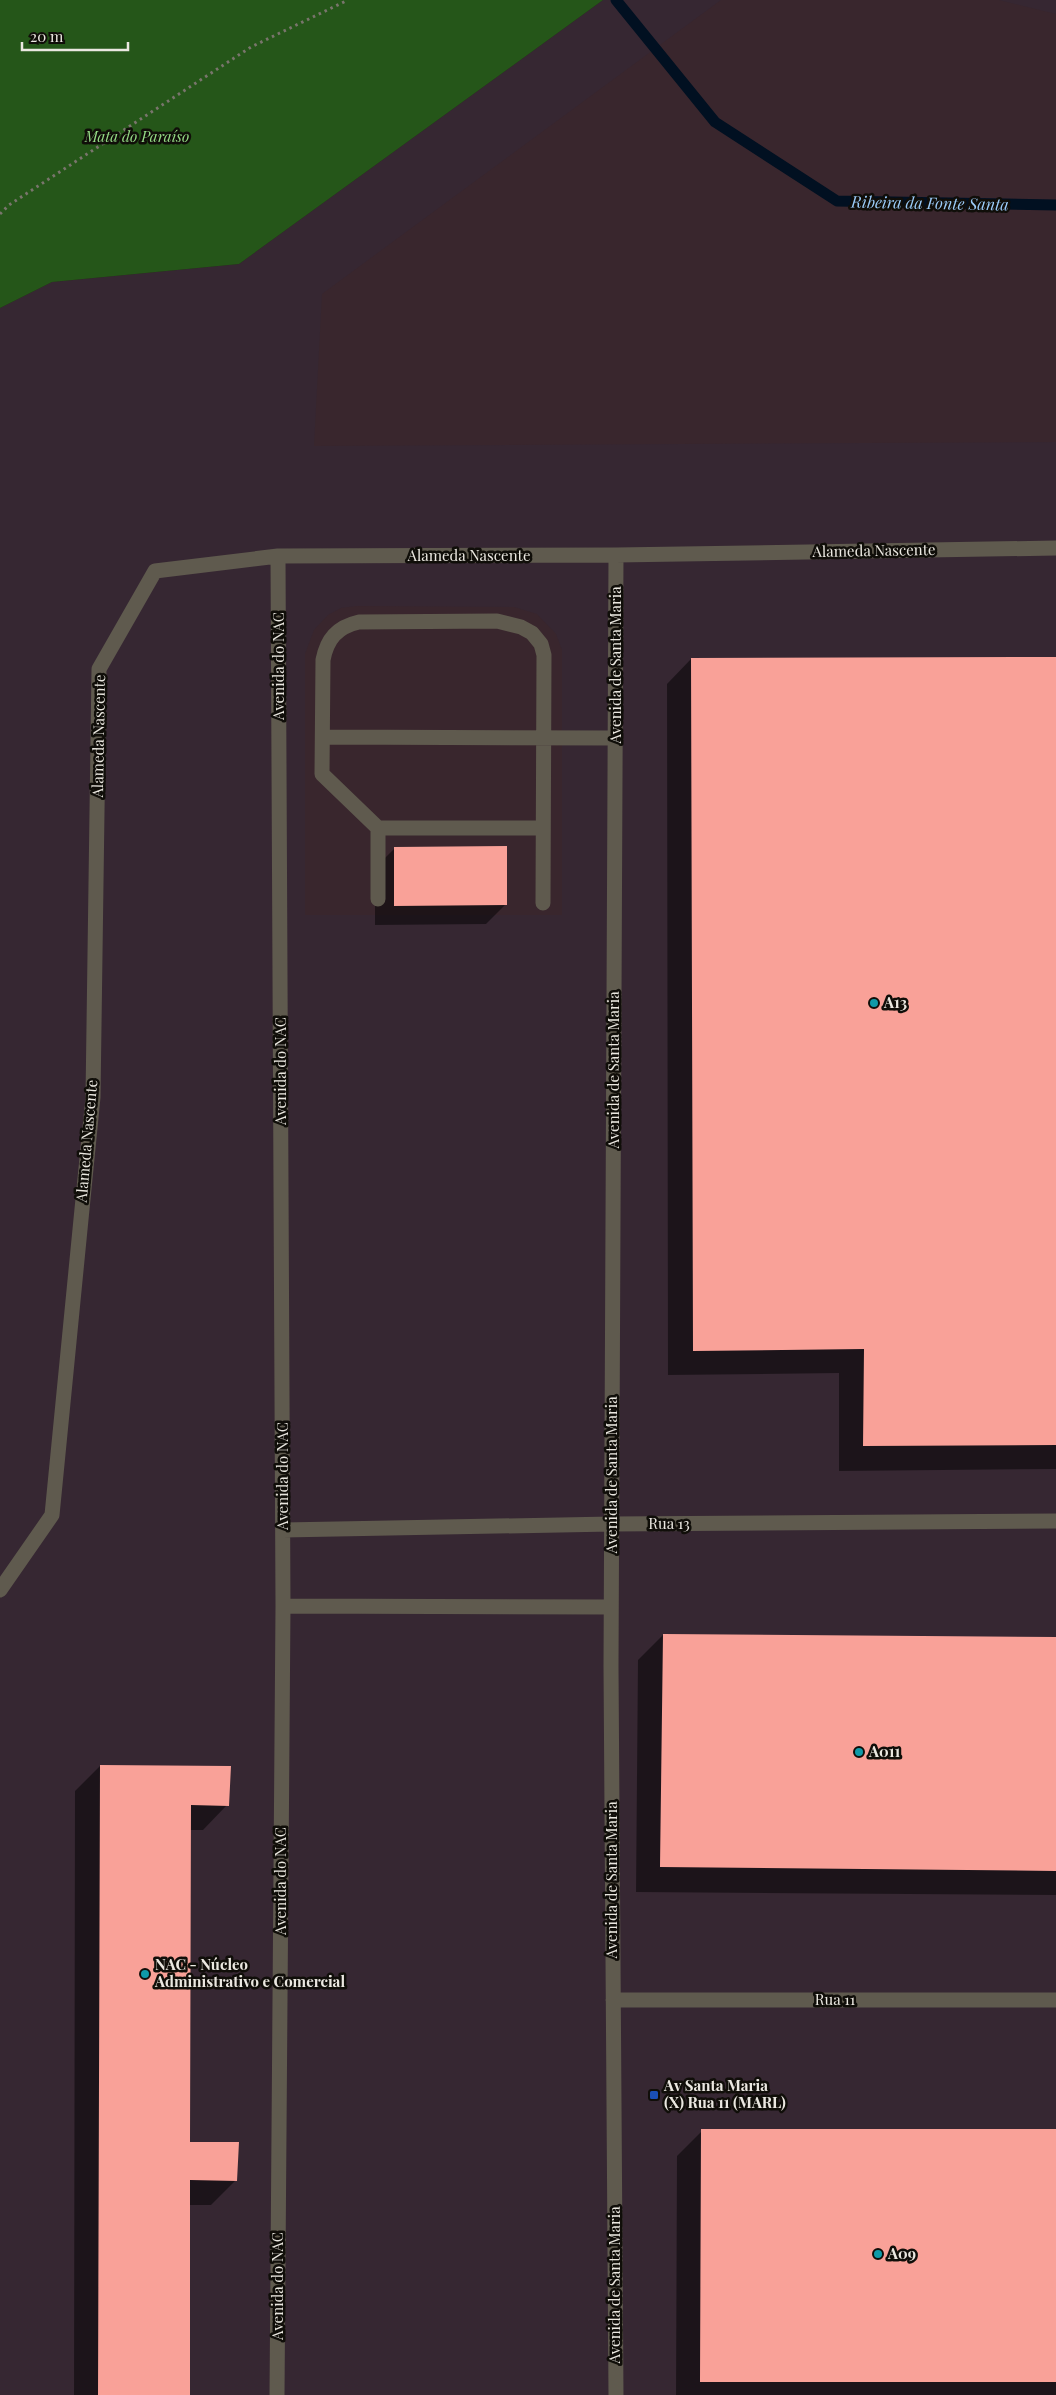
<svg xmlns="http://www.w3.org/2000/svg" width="1056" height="2395" font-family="'Playfair Display',serif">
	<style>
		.commercial { fill: #362732 }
		.industrial { fill: #39262d }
		.forest { fill: #255619 }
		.shadow { fill: #0007 }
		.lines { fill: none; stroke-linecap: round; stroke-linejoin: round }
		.stream { stroke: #011021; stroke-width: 11 }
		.building { fill: #f9a198 }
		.path { stroke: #79756c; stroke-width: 3; stroke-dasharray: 2.5 4; stroke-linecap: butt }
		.minor { stroke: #5f5a4e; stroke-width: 15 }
		.culture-dot { fill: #0f9aa8; stroke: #100e09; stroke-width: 2 }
		.transit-dot { fill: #1a4fb4; stroke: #100e09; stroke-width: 2 }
		.labels { text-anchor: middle; stroke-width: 5; stroke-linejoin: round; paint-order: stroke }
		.park-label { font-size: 15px; font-style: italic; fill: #95db86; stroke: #100e09 }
		.street-label { font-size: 15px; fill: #ebe8e1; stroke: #100e09 }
		.poi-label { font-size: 15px; font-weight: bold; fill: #ebe8e1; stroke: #100e09; text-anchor: start }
		.water-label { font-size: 16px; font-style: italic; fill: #9bccf9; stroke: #100e09 }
	</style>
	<rect width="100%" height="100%" fill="#29251a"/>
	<path class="commercial" d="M603,0H1056V2395H0V308L52,282L239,264Z"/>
	<path class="industrial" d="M721,0H999L1056,14V442L314,446L322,294Z
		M357,606L514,607L537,614L556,634L562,650V915H305V654L314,630L328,615L341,608Z"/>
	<path class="forest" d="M0,0H603L239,264L52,282L0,308Z"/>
	<path class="shadow" d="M1056,658V1469L839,1471V1373L668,1375L667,684L691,659Z
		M395,848L505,905L486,924L375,925V868Z
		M663,1635L1056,1638V1895L636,1892L638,1660Z
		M100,1766L227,1805L203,1830H190L189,2144L236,2180L211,2205H189V2395H74L75,1791Z
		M1056,2130V2395H676L677,2156L702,2131Z"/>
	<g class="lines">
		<path class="stream" d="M616,0L715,122L837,201L1056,205"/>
	</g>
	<path class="building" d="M1056,657V1445L863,1446L864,1349L693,1351L691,658Z
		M507,846V905L394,906V847Z
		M663,1634L1056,1637V1871L660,1867Z
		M100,1765L231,1766L229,1806L191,1805L190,2142H239L237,2181L190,2180V2395H98Z
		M701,2129H1056V2382H700Z"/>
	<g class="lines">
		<path class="path" d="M0,214L9,205L251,47L348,0"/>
		<path class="minor" d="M323,737L615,738
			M378,899V828
			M543,903L544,655L541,644L532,633L521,627L497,621L359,622C337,627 327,639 323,660L322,774L378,828H543
			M283,1530L612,1524L1056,1521
			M0,1590L52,1515L93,1097L99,669L155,571L278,556L616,555L1056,548
			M283,1606L611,1607
			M613,2000H1056
			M277,2395L283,1606L278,556
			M616,2395L611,1666L616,555"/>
	</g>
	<g class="culture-dot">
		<circle cx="874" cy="1003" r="5"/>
		<circle cx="859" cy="1752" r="5"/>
		<circle cx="145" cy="1974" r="5"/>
		<circle cx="878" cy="2254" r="5"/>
	</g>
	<rect class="transit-dot" x="649" y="2090" width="10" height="10" rx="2.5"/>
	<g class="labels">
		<g class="park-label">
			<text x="137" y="142">Mata do Paraíso</text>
		</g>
		<g class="street-label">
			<text transform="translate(874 551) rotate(-1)" y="5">Alameda Nascente</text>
			<text x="469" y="561">Alameda Nascente</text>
			<text transform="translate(616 665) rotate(-90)" y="5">Avenida de Santa Maria</text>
			<text transform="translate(279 666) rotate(-90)" y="5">Avenida do NAC</text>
			<text transform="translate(99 736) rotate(-89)" y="5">Alameda Nascente</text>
			<text transform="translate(614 1070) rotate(-90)" y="5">Avenida de Santa Maria</text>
			<text transform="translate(281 1071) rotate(-90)" y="5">Avenida do NAC</text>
			<text transform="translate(87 1141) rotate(-85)" y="5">Alameda Nascente</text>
			<text transform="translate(612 1475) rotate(-90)" y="5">Avenida de Santa Maria</text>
			<text transform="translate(283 1476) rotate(-90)" y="5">Avenida do NAC</text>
			<text x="669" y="1529">Rua 13</text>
			<text transform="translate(612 1880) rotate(-90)" y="5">Avenida de Santa Maria</text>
			<text transform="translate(281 1881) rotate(-90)" y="5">Avenida do NAC</text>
			<text x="835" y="2005">Rua 11</text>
			<text transform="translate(615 2285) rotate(-90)" y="5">Avenida de Santa Maria</text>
			<text transform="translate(278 2286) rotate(-90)" y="5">Avenida do NAC</text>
		</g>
		<g class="poi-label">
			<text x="884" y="1008">A13</text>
			<text x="869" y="1757">A011</text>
			<text x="155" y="1970">NAC - Núcleo<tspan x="155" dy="17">Administrativo e Comercial</tspan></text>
			<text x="664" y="2091">Av Santa Maria<tspan x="664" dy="17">(X) Rua 11 (MARL)</tspan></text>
			<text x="888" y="2259">A09</text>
		</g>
		<g class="water-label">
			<text transform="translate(930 203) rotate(1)" y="6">Ribeira da Fonte Santa</text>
		</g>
	</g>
	<path d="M22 42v8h106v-8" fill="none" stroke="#ebe8e1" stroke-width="2.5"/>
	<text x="30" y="42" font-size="15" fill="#ebe8e1" stroke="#100e09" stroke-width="4" paint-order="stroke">20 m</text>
</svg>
